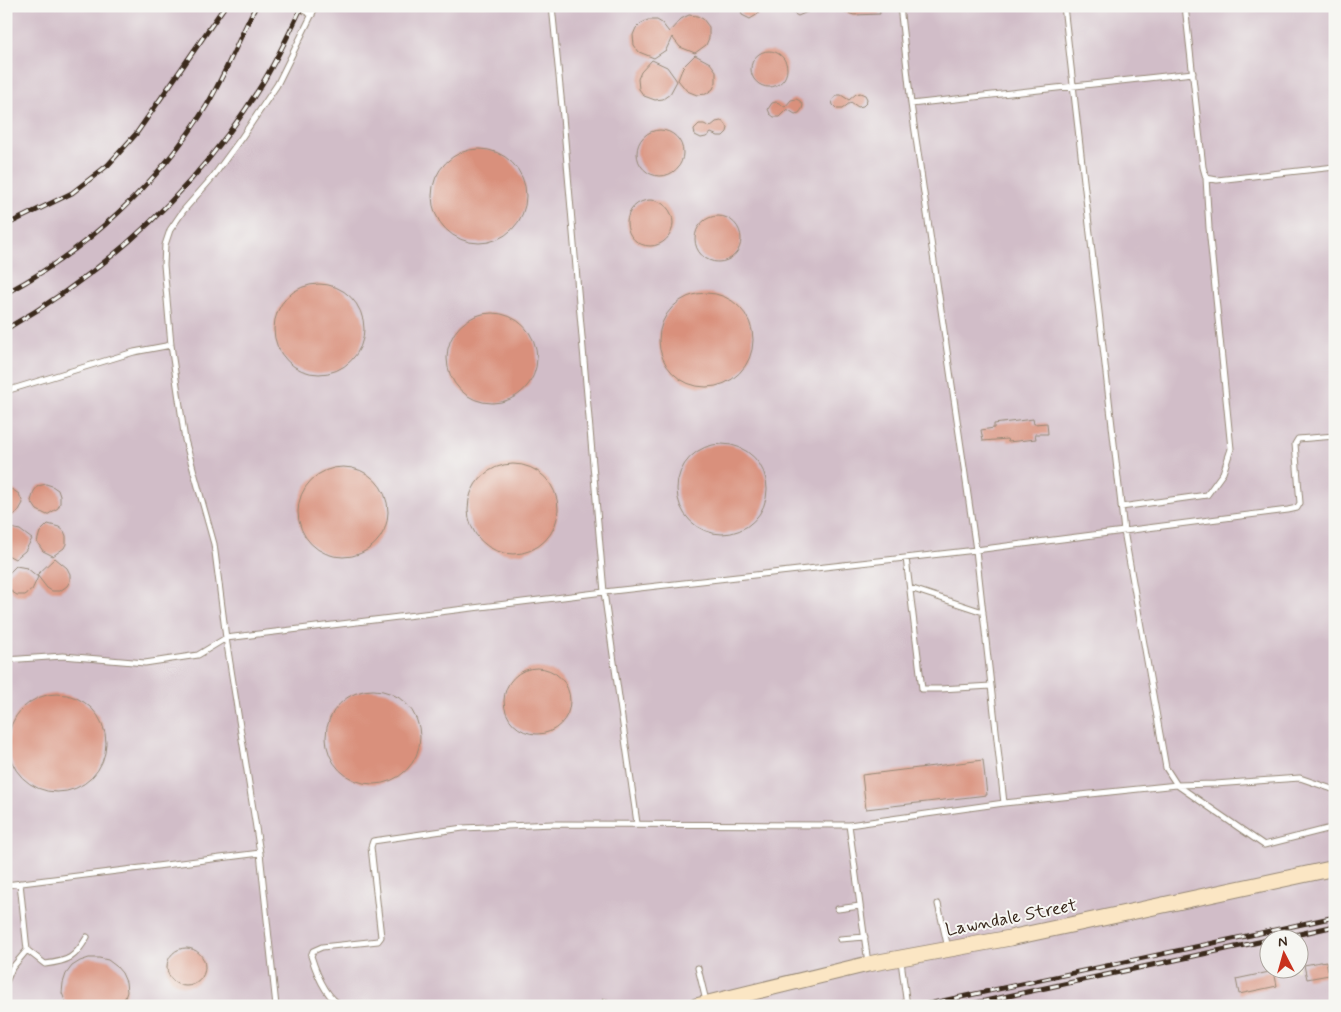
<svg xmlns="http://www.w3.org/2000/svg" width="1341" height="1012" font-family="Mynerve,sans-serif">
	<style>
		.industrial { fill: #d1bdc8; fill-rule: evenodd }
		.building { fill: #d9907c }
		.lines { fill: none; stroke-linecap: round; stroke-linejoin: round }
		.service-casing { stroke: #968877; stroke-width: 7 }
		.secondary-casing { stroke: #968877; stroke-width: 17 }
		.service { stroke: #fff; stroke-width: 5 }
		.secondary { stroke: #fbe6c4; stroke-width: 15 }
		.rail-casing { stroke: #3b2a1e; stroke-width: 5 }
		.rail { stroke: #f6f6f2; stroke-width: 3; stroke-dasharray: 9; stroke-linecap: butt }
		.labels { text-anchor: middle; stroke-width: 4; stroke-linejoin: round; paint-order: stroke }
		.street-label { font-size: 18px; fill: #3b2a1e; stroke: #f6f6f2 }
	</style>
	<rect width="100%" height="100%" fill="#f6f6f2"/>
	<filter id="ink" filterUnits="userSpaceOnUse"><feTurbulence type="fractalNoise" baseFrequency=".02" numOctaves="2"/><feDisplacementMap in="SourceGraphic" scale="10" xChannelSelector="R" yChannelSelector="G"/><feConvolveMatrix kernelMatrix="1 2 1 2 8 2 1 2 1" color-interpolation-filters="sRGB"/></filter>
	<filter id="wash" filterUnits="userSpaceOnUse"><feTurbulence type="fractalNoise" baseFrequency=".0096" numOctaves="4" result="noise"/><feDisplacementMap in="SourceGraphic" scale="20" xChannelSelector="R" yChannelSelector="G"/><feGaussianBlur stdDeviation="1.12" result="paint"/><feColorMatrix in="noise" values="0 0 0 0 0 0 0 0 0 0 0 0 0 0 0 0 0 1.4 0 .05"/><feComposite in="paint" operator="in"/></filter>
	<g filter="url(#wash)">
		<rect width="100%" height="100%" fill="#f0e7d0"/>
		<path class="industrial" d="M6,6H1335V1006H6ZM1268,940H1298V970H1268Z"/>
		<g id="blocks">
			<path class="building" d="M740,6H761L758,14L750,19L742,15Z
				M780,6H821L798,16Z
				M833,6H879L880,14L854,15L832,8Z
				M689,15L697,16L703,19L709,27V38L706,45L695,53L680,47L672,37L666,50L654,58L639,52L634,45L633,35L636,28L640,24L648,20H657L662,23L669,32L681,19Z
				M751 69a18 18 0 1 1 36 0a18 18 0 1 1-36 0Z
				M695,55L710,63L716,71V82L713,89L706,94L697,95L687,91L678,80L683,67Z
				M652,60L667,67L677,81L670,94L663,99L655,100L644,96L639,89L638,79L641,72Z
				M860,93L865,95L867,99L866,103L863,106L858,107L851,102L842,109H837L833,105L832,101L837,95H841L849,100L856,94Z
				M796,99L800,101L803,105L802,109L799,113L795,114L787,109L779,117H774L770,114L768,109L772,103L776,102L779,103L785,107L791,100Z
				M721,121L725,123L728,128L727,132L723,136H718L711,133L706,137L701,138L695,135L694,129L699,124H704L710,127L716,122Z
				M637 153a23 23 0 1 1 46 0a23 23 0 1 1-46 0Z
				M432 196a47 47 0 1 1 94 0a47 47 0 1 1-94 0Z
				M627 223a23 23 0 1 1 46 0a23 23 0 1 1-46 0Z
				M695 239a23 23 0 1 1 46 0a23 23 0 1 1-46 0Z
				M274 329a45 45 0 1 1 90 0a45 45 0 1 1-90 0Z
				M659 340a47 47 0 1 1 94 0a47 47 0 1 1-94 0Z
				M447 358a45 45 0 1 1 90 0a45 45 0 1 1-90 0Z
				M1033,419L1034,424L1047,423L1048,434H1035L1036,439L1008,442L1007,439L983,441L981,430L994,428V424Z
				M677 489a45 45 0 1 1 90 0a45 45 0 1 1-90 0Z
				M468 509a45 45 0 1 1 90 0a45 45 0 1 1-90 0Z
				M298 512a45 45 0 1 1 90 0a45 45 0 1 1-90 0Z
				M46,484L52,486L58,490L60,496V503L58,508L47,515L37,510L31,501L34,491L38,486Z
				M6,488L13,490L19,494L23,503L18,512L6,520Z
				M48,524L59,527L64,531L66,536V544L64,548L53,556L43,551L37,542L40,532Z
				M6,527L20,530L32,539L25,551L15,559L6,554Z
				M55,558L67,568L70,574V581L67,586L60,591H52L47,588L37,575Z
				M16,566L27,568L38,577L32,590L25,595H17L12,592L7,586L6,580L8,574Z
				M504 701a33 33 0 1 1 66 0a33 33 0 1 1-66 0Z
				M326 737a47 47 0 1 1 94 0a47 47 0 1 1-94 0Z
				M8 743a49 49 0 1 1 98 0a49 49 0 1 1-98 0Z
				M983,760L987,795L866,809L862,775Z
				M167 967a19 19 0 1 1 38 0a19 19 0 1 1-38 0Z
				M89,958H99L108,960L116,966L122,973L126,982L127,992L122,1006H67L62,993L63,983L66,974L72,966L80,961Z
				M1326,961L1329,975L1307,979L1304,965Z
				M1274,971L1277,986L1239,994L1236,979Z"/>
		</g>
	</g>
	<g filter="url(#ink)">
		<use href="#blocks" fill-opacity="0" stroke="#968877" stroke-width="1"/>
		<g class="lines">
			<g class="service-casing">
				<path id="service" d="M296,6L312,15
					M552,6L563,117L604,592L637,823
					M900,6L911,104L976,550L1004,803
					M1064,6L1124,531L1166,768L1177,785L1264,845L1335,827
					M1185,6L1203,167L1206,178L1217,180L1335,167
					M911,104L1193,73
					M6,391L134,352L171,345
					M1121,507L1207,495L1223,473L1231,449L1209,228L1206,178
					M906,558L922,689H941L991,686
					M910,588L983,612
					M6,660L63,656L145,663L198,655L226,638L604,592L976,550L1288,510L1297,508L1300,503L1295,444L1298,439L1335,436
					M849,825L868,963
					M20,883L27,950L45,964C69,961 75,958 87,937
					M6,885L260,853
					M938,904L948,948
					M838,909L860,906
					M840,939L865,937
					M901,961L907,1006
					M698,968L706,1001
					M6,982L12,968L27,950
					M605,1002L607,1006
					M276,1006L260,853L226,638L214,544L185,440L171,345L164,265L165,245L170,230L183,211L212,178L242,137L277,85L316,6
					M343,1006C326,999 316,972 311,956L313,951L322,947L378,941L381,937L371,847L373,841L463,828L553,824L849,825L1004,803L1177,785L1215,784L1300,778L1335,790"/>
			</g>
			<g class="secondary-casing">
				<path id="secondary" d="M696,1006L868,964L1010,938L1335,868"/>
			</g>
			<use href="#service" class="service"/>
			<use href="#secondary" class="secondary"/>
			<g class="rail-casing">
				<path id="rail" d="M6,225L72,193L108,165L136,134L225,6
					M6,293C87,250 159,183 207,105C226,73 239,38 256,6
					M6,329C111,269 198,187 262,84C277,59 290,32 302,6
					M1273,940L1335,926
					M919,1006L1335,917
					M962,1006L1268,940"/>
			</g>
			<use href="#rail" class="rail"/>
		</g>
	</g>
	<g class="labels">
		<g class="street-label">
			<text transform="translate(1011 917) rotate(-11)" y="6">Lawndale Street</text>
		</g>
	</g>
	<rect width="1341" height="1012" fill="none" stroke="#f6f6f2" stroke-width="25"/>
	<g transform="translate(1284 954) rotate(354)"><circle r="24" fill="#f6f6f2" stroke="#aba49d"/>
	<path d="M0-4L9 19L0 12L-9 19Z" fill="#c8321e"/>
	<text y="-8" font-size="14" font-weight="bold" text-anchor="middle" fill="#3b2a1e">N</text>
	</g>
</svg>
